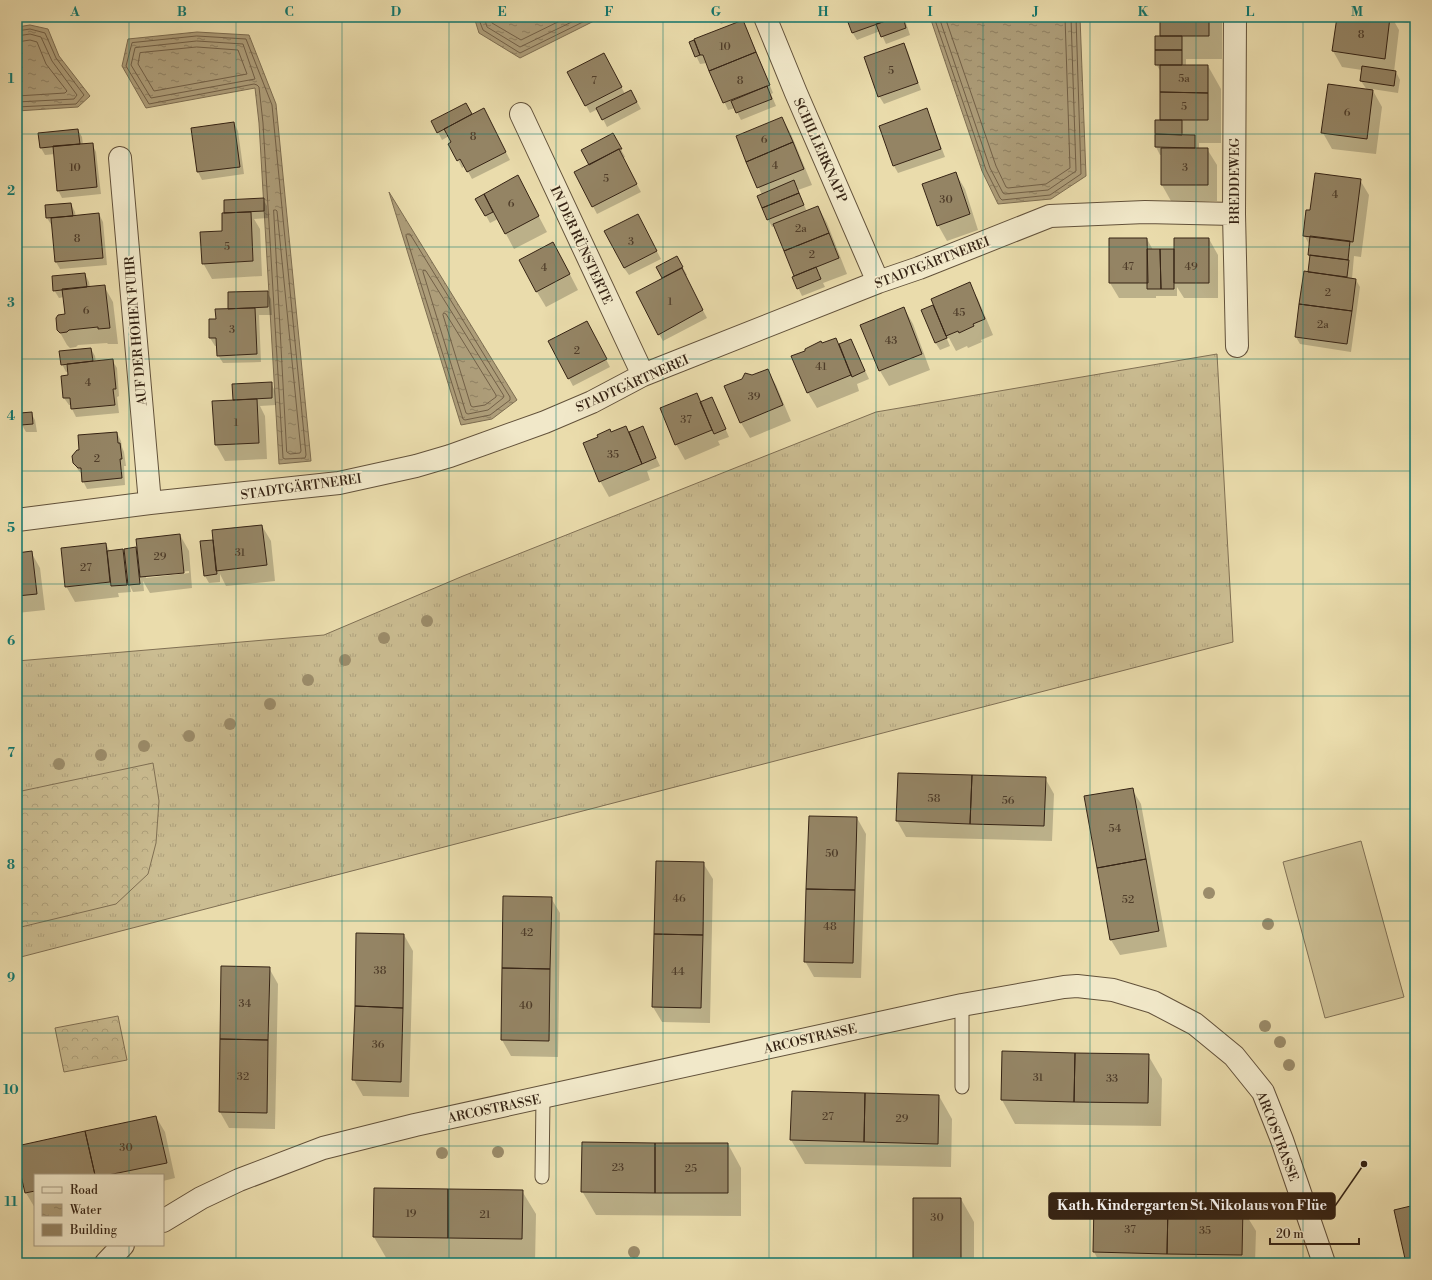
<svg xmlns="http://www.w3.org/2000/svg" width="1432" height="1280" font-family="'Libre Bodoni',serif">
	<style>
		.grass { fill: url(#grass-tufts); stroke: #807054 }
		.forest { fill: url(#forest-crowns); stroke: #807054 }
		.garden { fill: #cbbd92; stroke: #807054 }
		.water { fill: url(#water-ripples); stroke: #7d6d51 }
		.shadow { fill: #0003; fill-rule: evenodd }
		.lines { fill: none; stroke-linecap: round; stroke-linejoin: round }
		.shore { stroke: #726047; stroke-width: 1 }
		.building { fill: #948464; stroke: #362415 }
		.service-casing { stroke: #63523b; stroke-width: 15 }
		.minor-casing { stroke: #63523b; stroke-width: 24 }
		.service { stroke: #f1e8c9; stroke-width: 13 }
		.minor { stroke: #f1e8c9; stroke-width: 22 }
		.tree { fill: #9b8c6a }
		.grid { fill: none; stroke: #0f766e; stroke-width: 1; stroke-opacity: 0.55 }
		.labels { text-anchor: middle; stroke-width: 4; stroke-linejoin: round; paint-order: stroke }
		.number-label { font-size: 11px; fill: #4e3c29 }
		.street-label { font-size: 13px; fill: #362415; stroke: #f1e8c9 }
		.leader { fill: none; stroke: #362415; stroke-width: 1.5 }
		.callout-dot { fill: #362415; stroke: #f1e8c9; stroke-width: 1.5 }
		.callout { fill: #362415; stroke: #362415; stroke-width: 1.5 }
		.callout-label { font-size: 14px; text-anchor: middle; font-weight: bold; fill: #fff }
		.neatline { fill: none; stroke: #0f766e; stroke-width: 1.5 }
		.grid-label { font-size: 13px; text-anchor: middle; font-weight: bold; fill: #0f766e }
	</style>
	<defs>
		<pattern id="grass-tufts" width="24" height="20" patternUnits="userSpaceOnUse"><rect width="24" height="20" fill="#cbbd92"/><path d="M3 7l-1-3M5 7V3M7 7l1-3M15 17l-1-3M17 17v-4M19 17l1-3" fill="none" stroke="#afa27d"/></pattern>
		<pattern id="forest-crowns" width="20" height="18" patternUnits="userSpaceOnUse"><rect width="20" height="18" fill="#cbbd92"/><path d="M2 6a3 3 0 1 1 6 0M12 15a3 3 0 1 1 6 0" fill="none" stroke="#afa27d"/></pattern>
		<pattern id="water-ripples" width="26" height="14" patternUnits="userSpaceOnUse"><rect width="26" height="14" fill="#ad9d79"/><path d="M2 4q2-2 4 0t4 0M15 11q2-2 4 0t4 0" fill="none" stroke="#8e8062"/></pattern>
	</defs>
	<rect width="100%" height="100%" fill="#eadcac"/>
	<filter id="stains"><feTurbulence type="fractalNoise" baseFrequency=".005" numOctaves="4"/><feColorMatrix values="0 0 0 0 .2 0 0 0 0 .09 0 0 0 0 .02 0 0 0 .5 -.17"/></filter>
	<radialGradient id="worn" r=".72"><stop offset=".6" stop-color="#630" stop-opacity="0"/><stop offset="1" stop-color="#630" stop-opacity=".3"/></radialGradient>
	<path class="grass" d="M1217,354L1233,642L17,958V661L324,635L463,576L876,412Z"/>
	<path class="forest" d="M153,763L159,801L156,843L148,874L116,904L17,928V792Z
		M118,1016L127,1060L64,1072L55,1028Z"/>
	<path class="garden" d="M1361,841L1404,997L1325,1018L1283,862Z"/>
	<path class="water" d="M474,17H602L520,58L479,33Z
		M930,17H1080L1086,176L1051,199L998,204L982,171Z
		M30,25L48,29L59,56L90,96L78,107L17,111V27Z
		M197,32L249,35L276,104L311,461L279,464L259,123L255,88L146,108L122,66L128,39Z
		M389,192L517,400L492,419L461,425Z"/>
	<path class="shadow" d="M717,17H737L721,24Z
		M847,17H904L910,35L886,44L880,31L857,40L852,32Z
		M1161,17H1222V59H1186V66H1208L1221,89V143H1199V149H1207L1217,165V201H1171L1162,185V155H1160L1156,147V121H1161V72L1156,64L1161,37Z
		M1338,17H1409L1408,23L1394,21L1399,30L1394,72H1396L1400,80L1398,93L1372,89L1382,107L1376,154L1332,149L1323,133L1367,90L1361,81L1362,70L1342,67L1333,51Z
		M743,21L747,29L773,93L771,94L776,106L741,120L735,108L728,110L707,63L700,64L690,43Z
		M904,44L908,52L921,90L884,104L879,96Z
		M608,62L625,94L635,98L641,109L607,127L598,109L590,113L568,72Z
		M466,104L472,116L488,117L510,160L472,179L465,166L462,168L458,160L449,136L442,140L438,132Z
		M926,110L930,117L945,157L898,173L894,166Z
		M782,118L791,134L812,185L798,190L807,212L818,207L827,223L847,274L823,283L825,287L802,296L793,277L796,276L775,226L772,227L768,219L762,195L737,136Z
		M234,123L238,131L244,174L202,180L198,172L192,129Z
		M78,130L82,137L83,145L92,144L96,152L101,194L62,198L58,190L55,154L45,155L41,148Z
		M617,142L625,157L623,158L641,192L597,214L575,172L590,165Z
		M956,174L965,189L978,230L947,241L938,225Z
		M518,177L547,232L514,249L498,219L490,223L477,199Z
		M1360,180L1369,195L1361,257L1354,256L1352,279L1356,280L1360,287L1351,352L1300,344L1296,337L1311,259L1309,255L1310,246L1304,235L1311,212Z
		M263,199L267,206L268,218L254,219L260,229L262,276L212,279L203,263L224,232L223,214Z
		M71,204L75,212L76,217L99,214L103,222L107,265L60,269L56,262L52,226L47,218L46,206Z
		M642,223L661,259L629,275L624,268Z
		M1147,239L1153,250H1173L1209,239L1218,255V298H1184L1177,287V296H1156V298H1119L1110,283Z
		M677,257L687,275L685,276L707,318L663,341L659,334L663,279L657,267Z
		M562,259L578,290L546,307L537,292Z
		M85,274L89,282L90,288L104,286L113,302L118,344H108L107,343L78,345L76,347L70,348L67,345L58,329L66,315L64,297L59,298L54,290Z
		M969,284L978,299L993,335L981,340L982,342L968,348L967,346L956,351L949,338L947,339L950,346L940,350L935,342V311Z
		M267,292L271,299L272,315H259L261,362L223,363L218,355V346H215L210,338V320H217L229,310Z
		M904,308L913,324L930,370L889,386L880,371Z
		M591,330L610,367L573,386L549,341Z
		M836,339L839,345L851,340L869,379L857,384L859,391L817,408L808,393L822,345Z
		M91,349L95,356L96,362L112,360L117,368L119,396L117,397L119,413L76,417L72,409V405H69L64,398L69,376V371L66,372L62,364Z
		M767,370L776,385L791,421L750,438L741,423L752,376Z
		M271,383L275,391L276,405L260,406L265,416L267,459L225,461L216,445L213,402L234,401V400Z
		M712,398L729,437L718,441L720,445L685,460L676,444L701,402Z
		M31,413L35,420L37,432H26L22,425Z
		M626,427L629,433L642,427L660,466L647,471L650,480L609,497L600,481V438Z
		M117,433L121,441L122,447L124,452L126,466H124L125,485L87,489L83,481L82,474L78,470L74,462Z
		M262,526L271,541L275,581L226,586L220,574V582L209,583L205,576Z
		M180,535L189,551L192,588L150,593L143,581L144,591L133,592L130,586L131,592L118,593L119,597L75,602L66,586L106,544L110,552L122,550L126,557L136,548L138,553ZM189,571V573L146,578V576Z
		M31,552L40,568L45,610L17,613V554Z
		M1045,778L1054,794L1052,841L906,837L897,821Z
		M1132,789L1141,804L1167,947L1120,955L1111,940Z
		M857,818L866,834L861,978L814,977L805,961Z
		M703,863L713,879L710,1023L662,1022L653,1007Z
		M504,897L551,898L560,913L558,1057L511,1056L502,1040Z
		M404,935L413,951L409,1097L363,1096L354,1080Z
		M269,968L278,984L275,1129L229,1128L220,1112Z
		M1003,1052L1148,1055L1162,1079L1161,1126L1015,1124L1002,1100Z
		M793,1092L939,1096L952,1119L951,1167L805,1164L791,1140Z
		M156,1117L165,1132L175,1178L163,1181V1175H35V1208L26,1193L17,1153V1147Z
		M728,1144L741,1168V1216L596,1215L582,1191Z
		M375,1189L522,1191L536,1214L535,1262L388,1261L374,1237Z
		M961,1199L974,1222V1263H914Z
		M1242,1208L1256,1231L1255,1263H1100L1094,1252Z"/>
	<g class="lines">
		<path class="shore" d="M478,17L483,30L520,53L593,17
			M484,17L487,27L520,47L582,17
			M490,17L492,23L521,40L568,17
			M934,17L986,170L1000,198L1002,200L1050,195L1081,174L1076,17
			M939,17L990,168L1003,193L1005,194L1048,190L1076,171L1071,17
			M945,17L996,166L1006,187L1008,188L1046,184L1070,168L1065,17
			M17,31L30,29L45,33L56,58L84,95L76,104L17,107
			M17,36L30,34L41,37L52,61L77,95L74,99L17,102
			M197,36L246,39L272,105L306,455L305,458L285,459L283,458L263,123L259,87L257,85L254,84L149,104L126,66L132,43Z
			M197,41L243,44L255,79L151,98L131,65L135,48Z
			M17,42L30,40L37,42L46,64L67,91L65,93L17,96
			M197,47L238,50L247,74L154,91L138,64L140,53Z
			M274,210H276L277,211L301,451L300,453L290,454L287,452Z
			M408,234H410L510,397V400L490,415L465,420L463,419L406,236Z
			M424,270L426,271L504,396L503,398L488,410L468,414L466,413L423,272Z
			M444,313L446,314L496,395V397L485,405L473,407L471,406L443,315Z"/>
	</g>
	<path class="building" d="M846,17H897L852,33Z
		M897,17H903L906,28L881,37L876,24Z
		M1160,17H1209V36H1160Z
		M1337,17H1390L1385,59L1332,51Z
		M743,20L756,52L709,71L703,55H700L694,39Z
		M1155,36H1182V50H1155Z
		M694,40L700,55L695,57L689,42Z
		M904,43L918,83L878,97L864,57Z
		M1155,50H1182V65H1155Z
		M756,52L770,85L723,103L709,71Z
		M604,53L622,87L585,106L567,72Z
		M1160,65H1208V93L1160,92Z
		M1362,66L1396,71L1394,86L1360,81Z
		M1328,84L1373,90L1367,139L1321,133Z
		M767,86L772,99L736,113L731,101Z
		M631,90L637,102L602,120L596,108Z
		M1160,92L1208,93V120H1160Z
		M466,103L472,114L437,133L431,121Z
		M484,108L506,152L467,172L460,159L457,161L448,144L451,142L444,129Z
		M927,108L941,149L893,166L879,126Z
		M782,117L793,142L746,162L736,136Z
		M1155,120H1182V135L1155,134Z
		M234,122L240,167L197,172L191,128Z
		M78,129L80,144L40,148L38,133Z
		M613,133L622,149H619L589,165L581,150Z
		M1155,134L1195,135V148L1155,147Z
		M793,142L804,169L757,188L746,162Z
		M93,143L97,187L57,191L53,146Z
		M1161,148H1208V185H1161Z
		M619,149L637,184L592,207L574,172Z
		M956,172L970,214L937,226L922,184Z
		M1315,173L1361,179L1353,242L1303,236L1306,210H1310Z
		M518,175L539,216L505,234L484,194Z
		M794,180L799,193L762,208L757,196Z
		M799,193L804,205L767,220L762,208Z
		M484,194L493,212L485,216L475,199Z
		M264,198V211L224,213V200Z
		M71,203L73,216L46,218L45,205Z
		M818,206L829,233L784,251L773,224Z
		M251,212L253,261L202,264L200,232L222,231V213Z
		M99,213L103,258L55,262L51,218Z
		M638,214L657,251L624,268L604,231Z
		M829,233L839,258L794,276L784,251Z
		M1310,236L1350,241L1348,260L1308,255Z
		M1109,238H1147L1148,283H1109Z
		M1174,238H1209V283H1174Z
		M553,242L570,274L536,292L519,260Z
		M1147,249H1160L1161,289H1147Z
		M1160,249H1174V289H1161Z
		M1310,255L1349,260L1347,277L1308,272Z
		M677,256L683,267L662,278L656,267Z
		M816,267L821,279L797,289L792,277Z
		M682,268L703,310L658,335L636,292Z
		M1304,271L1356,279L1352,311L1299,304Z
		M85,273L87,287L53,291L52,276Z
		M970,282L985,319L973,324L974,326L959,333L958,331L946,336L931,299Z
		M105,285L110,328L98,329V327L69,330L67,332L60,333L57,330L56,318L58,315L65,314L62,289Z
		M268,291V307L228,309V292Z
		M1299,304L1352,311L1347,344L1295,337Z
		M933,305L947,338L935,343L921,310Z
		M904,307L922,354L879,371L860,325Z
		M255,308L257,354L217,356L216,338H209V319H216L215,309Z
		M587,321L607,359L568,379L548,341Z
		M836,338L851,375L807,393L791,356L805,351V349L821,341L822,343Z
		M851,339L865,371L852,377L839,344Z
		M91,348L93,361L61,365L59,351Z
		M113,359L116,389H113L115,405L71,409L70,398H63L61,376L68,375L67,364Z
		M768,369L783,405L740,423L724,386L742,379L745,373L752,375Z
		M272,382V398L233,400L232,384Z
		M697,393L712,430L675,445L660,408Z
		M712,397L726,429L714,434L700,402Z
		M257,399L259,443L215,445L212,401Z
		M32,412L33,424L21,425L20,413Z
		M626,426L642,464L599,482L583,443L598,437L597,435L610,429L611,432Z
		M643,426L656,458L642,464L629,432Z
		M117,432L118,443H120L122,459H120L122,478L82,482L81,468H78L73,463L72,456L77,450H79L78,435Z
		M262,525L267,565L216,571L212,530Z
		M180,534L184,573L140,577L136,539Z
		M213,540L217,574L204,576L200,541Z
		M106,543L110,582L65,587L61,548Z
		M136,547L140,584L128,585L124,549Z
		M123,549L127,585L111,586L107,551Z
		M32,551L37,594L17,596V553Z
		M898,773L972,775L970,824L896,821Z
		M972,775L1046,777L1044,826L970,824Z
		M1133,788L1146,859L1097,868L1084,796Z
		M809,816L857,817L855,890L806,889Z
		M1146,859L1159,931L1110,940L1097,868Z
		M656,861L704,862L703,935L654,934Z
		M806,889L855,890L853,963L804,962Z
		M503,896L552,897L550,969L502,968Z
		M356,933L404,934L403,1008L355,1006Z
		M654,934L703,935L701,1008L652,1007Z
		M221,966L270,967L268,1040L220,1039Z
		M502,968L550,969L549,1041L501,1040Z
		M355,1006L403,1008L401,1082L352,1080Z
		M220,1039L268,1040L267,1113L219,1112Z
		M1002,1051L1075,1053L1074,1102L1001,1100Z
		M1075,1053L1149,1054L1148,1103L1074,1102Z
		M792,1091L865,1093L864,1142L790,1140Z
		M865,1093L939,1095L938,1144L864,1142Z
		M156,1116L167,1163L108,1175H95L85,1131Z
		M85,1131L95,1175H35V1191L25,1193L17,1158V1146Z
		M582,1142L655,1143V1193L581,1192Z
		M655,1143H728V1193H655Z
		M374,1188L448,1189V1238L373,1237Z
		M448,1189L523,1190L522,1239L448,1238Z
		M913,1198H961V1263H913Z
		M1094,1203L1168,1205L1167,1254L1093,1252Z
		M1168,1205L1243,1207L1242,1255L1167,1254Z
		M1415,1205V1262L1406,1263L1394,1210Z"/>
	<g class="lines">
		<g class="service-casing">
			<path id="service" d="M962,1005V1087
				M542,1177L543,1097"/>
		</g>
		<g class="minor-casing">
			<path id="minor" d="M765,17L796,93L878,282
				M1235,17L1234,214L1237,346
				M521,114L643,375
				M120,158L150,503
				M17,520L150,503L339,483L416,466L450,456L545,422L592,402L643,375L878,282L919,268L1050,216L1145,212L1234,214
				M163,1221L201,1198L239,1180L323,1148L415,1125L866,1026L962,1005L1064,987L1077,986L1113,990L1153,1002L1195,1024L1234,1056L1263,1092L1282,1140L1324,1263
				M106,1263L123,1245"/>
		</g>
		<use href="#service" class="service"/>
		<use href="#minor" class="minor"/>
	</g>
	<g class="tree">
		<circle cx="427" cy="621" r="6"/>
		<circle cx="384" cy="638" r="6"/>
		<circle cx="345" cy="660" r="6"/>
		<circle cx="308" cy="680" r="6"/>
		<circle cx="270" cy="704" r="6"/>
		<circle cx="230" cy="724" r="6"/>
		<circle cx="189" cy="736" r="6"/>
		<circle cx="144" cy="746" r="6"/>
		<circle cx="101" cy="755" r="6"/>
		<circle cx="59" cy="764" r="6"/>
		<circle cx="1209" cy="893" r="6"/>
		<circle cx="1268" cy="924" r="6"/>
		<circle cx="1265" cy="1026" r="6"/>
		<circle cx="1280" cy="1042" r="6"/>
		<circle cx="1289" cy="1065" r="6"/>
		<circle cx="498" cy="1152" r="6"/>
		<circle cx="442" cy="1153" r="6"/>
		<circle cx="634" cy="1252" r="6"/>
	</g>
	<path class="grid" d="M129,17V1175M236,17V1263M342,17V1263M449,17V1263M556,17V1263M663,17V1263M769,17V1263M876,17V1263M983,17V1263M1090,17V1263M1196,17V1263M1303,17V1263M17,134H1415M17,247H1415M17,359H1415M17,471H1415M17,584H1415M17,696H1415M17,809H1415M17,921H1415M17,1033H1415M17,1146H1415M129,1245V1263"/>
	<g class="labels">
		<g class="number-label">
			<text x="1361" y="38">8</text>
			<text x="725" y="50">10</text>
			<text x="891" y="74">5</text>
			<text x="1184" y="82">5a</text>
			<text x="594" y="84">7</text>
			<text x="740" y="84">8</text>
			<text x="1184" y="110">5</text>
			<text x="1347" y="116">6</text>
			<text x="473" y="140">8</text>
			<text x="764" y="143">6</text>
			<text x="775" y="169">4</text>
			<text x="75" y="171">10</text>
			<text x="1185" y="171">3</text>
			<text x="606" y="182">5</text>
			<text x="1335" y="198">4</text>
			<text x="946" y="203">30</text>
			<text x="511" y="207">6</text>
			<text x="801" y="232">2a</text>
			<text x="77" y="242">8</text>
			<text x="631" y="245">3</text>
			<text x="227" y="250">5</text>
			<text x="812" y="258">2</text>
			<text x="1128" y="270">47</text>
			<text x="1191" y="270">49</text>
			<text x="544" y="271">4</text>
			<text x="1328" y="296">2</text>
			<text x="670" y="305">1</text>
			<text x="86" y="314">6</text>
			<text x="959" y="316">45</text>
			<text x="1323" y="328">2a</text>
			<text x="232" y="333">3</text>
			<text x="891" y="344">43</text>
			<text x="577" y="354">2</text>
			<text x="821" y="370">41</text>
			<text x="88" y="386">4</text>
			<text x="754" y="400">39</text>
			<text x="686" y="423">37</text>
			<text x="236" y="426">1</text>
			<text x="613" y="458">35</text>
			<text x="97" y="462">2</text>
			<text x="240" y="556">31</text>
			<text x="160" y="560">29</text>
			<text x="86" y="571">27</text>
			<text x="934" y="802">58</text>
			<text x="1008" y="804">56</text>
			<text x="1115" y="832">54</text>
			<text x="832" y="857">50</text>
			<text x="679" y="902">46</text>
			<text x="1128" y="903">52</text>
			<text x="830" y="930">48</text>
			<text x="527" y="936">42</text>
			<text x="380" y="974">38</text>
			<text x="678" y="975">44</text>
			<text x="245" y="1007">34</text>
			<text x="526" y="1009">40</text>
			<text x="378" y="1048">36</text>
			<text x="243" y="1080">32</text>
			<text x="1038" y="1081">31</text>
			<text x="1112" y="1082">33</text>
			<text x="828" y="1120">27</text>
			<text x="902" y="1122">29</text>
			<text x="126" y="1151">30</text>
			<text x="618" y="1171">23</text>
			<text x="691" y="1172">25</text>
			<text x="411" y="1217">19</text>
			<text x="485" y="1218">21</text>
			<text x="937" y="1221">30</text>
			<text x="1130" y="1233">37</text>
			<text x="1205" y="1234">35</text>
		</g>
		<g class="street-label">
			<text transform="translate(821 150) rotate(66)" y="5">SCHILLERKNAPP</text>
			<text transform="translate(1234 181) rotate(-90)" y="5">BREDDEWEG</text>
			<text transform="translate(582 245) rotate(65)" y="5">IN DER RÜNSTERTE</text>
			<text transform="translate(932 262) rotate(-21)" y="5">STADTGÄRTNEREI</text>
			<text transform="translate(135 331) rotate(-95)" y="5">AUF DER HOHEN FUHR</text>
			<text transform="translate(632 383) rotate(-24)" y="5">STADTGÄRTNEREI</text>
			<text transform="translate(301 486) rotate(-8)" y="5">STADTGÄRTNEREI</text>
			<text transform="translate(810 1038) rotate(-13)" y="5">ARCOSTRASSE</text>
			<text transform="translate(494 1108) rotate(-12)" y="5">ARCOSTRASSE</text>
			<text transform="translate(1278 1136) rotate(69)" y="5">ARCOSTRASSE</text>
		</g>
	</g>
	<path class="leader" d="M1364 1164L1335 1206"/>
	<circle class="callout-dot" cx="1364" cy="1164" r="4"/>
	<rect class="callout" x="1049" y="1193" width="286" height="26" rx="4"/>
	<g class="callout-label">
		<text x="1192" y="1210">Kath. Kindergarten St. Nikolaus von Flüe</text>
	</g>
	<rect width="1432" height="1280" fill="none" stroke="#eadcac" stroke-width="44"/>
	<rect x="34" y="1174" width="130" height="72" fill="#f1e8c9" stroke="#a69a81"/>
	<rect x="42" y="1187" width="20" height="6" fill="#f1e8c9" stroke="#a69a81"/>
	<text x="70" y="1194" font-size="12" fill="#362415">Road</text>
	<rect x="42" y="1204" width="20" height="12" fill="url(#water-ripples)" stroke="#a69a81"/>
	<text x="70" y="1214" font-size="12" fill="#362415">Water</text>
	<rect x="42" y="1224" width="20" height="12" fill="#948464" stroke="#a69a81"/>
	<text x="70" y="1234" font-size="12" fill="#362415">Building</text>
	<path d="M1270 1238v6h89v-6" fill="none" stroke="#362415" stroke-width="2"/>
	<text x="1276" y="1238" font-size="12" fill="#362415" stroke="#f1e8c9" stroke-width="3" paint-order="stroke">20 m</text>
	<rect x="22" y="22" width="1388" height="1236" class="neatline"/>
	<g class="grid-label">
		<text x="75" y="16">A</text>
		<text x="182" y="16">B</text>
		<text x="289" y="16">C</text>
		<text x="396" y="16">D</text>
		<text x="502" y="16">E</text>
		<text x="609" y="16">F</text>
		<text x="716" y="16">G</text>
		<text x="823" y="16">H</text>
		<text x="930" y="16">I</text>
		<text x="1036" y="16">J</text>
		<text x="1143" y="16">K</text>
		<text x="1250" y="16">L</text>
		<text x="1357" y="16">M</text>
		<text x="11" y="83">1</text>
		<text x="11" y="195">2</text>
		<text x="11" y="307">3</text>
		<text x="11" y="420">4</text>
		<text x="11" y="532">5</text>
		<text x="11" y="645">6</text>
		<text x="11" y="757">7</text>
		<text x="11" y="869">8</text>
		<text x="11" y="982">9</text>
		<text x="11" y="1094">10</text>
		<text x="11" y="1206">11</text>
	</g>
	<rect width="100%" height="100%" filter="url(#stains)"/>
	<rect width="100%" height="100%" fill="url(#worn)"/>
</svg>
